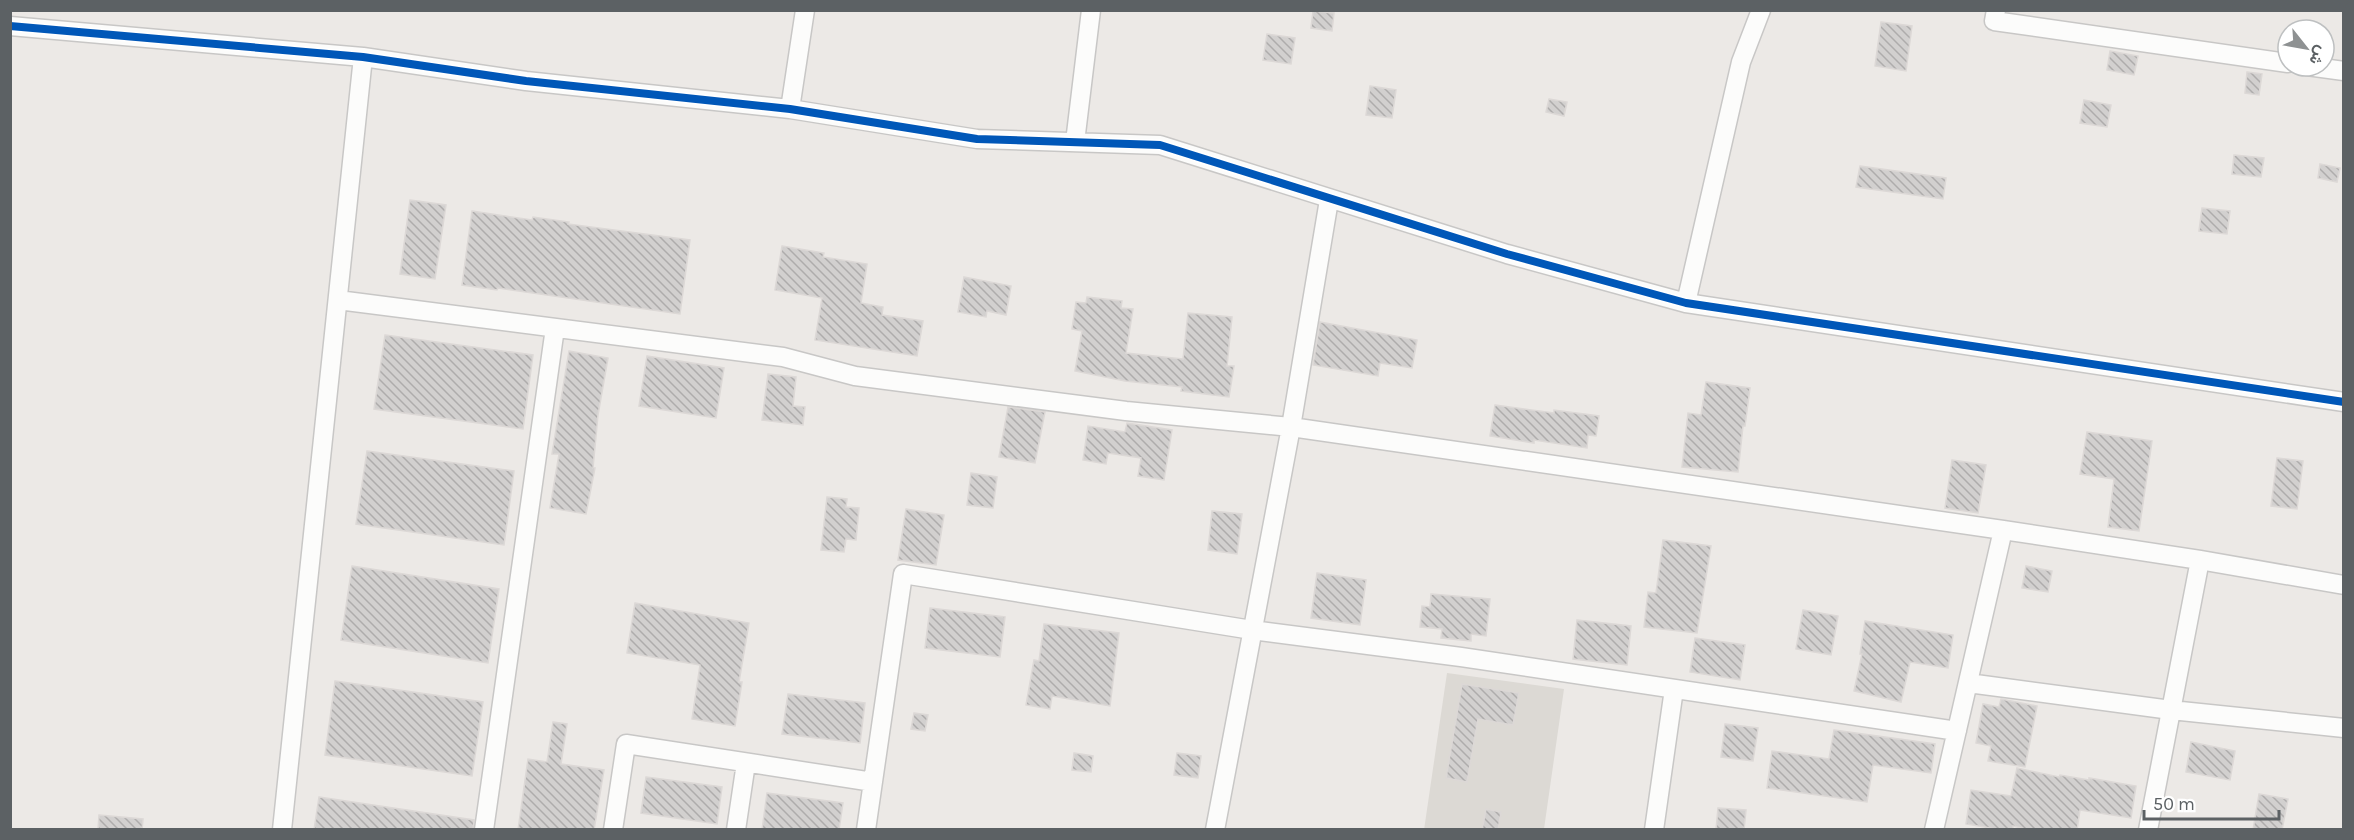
<svg xmlns="http://www.w3.org/2000/svg" width="2354" height="840" font-family="Karla,Vazirmatn,sans-serif">
	<style>
		.education { fill: #dcd9d4 }
		.building { fill: url(#building-back-hatch); stroke: #dcd8d6; stroke-width: 1.5 }
		.lines { fill: none; stroke-linecap: round; stroke-linejoin: round }
		.minor-casing { stroke: #c8c7c6; stroke-width: 21 }
		.minor { stroke: #fcfcfb; stroke-width: 18 }
		.cycleway-casing { stroke: #fff; stroke-width: 11 }
		.cycleway { stroke: #0057b8; stroke-width: 8 }
	</style>
	<defs>
		<pattern id="building-back-hatch" width="6" height="6" patternUnits="userSpaceOnUse" patternTransform="scale(1.5)"><rect width="6" height="6" fill="#d2d0cf"/><path d="M-1 5l2 2M0 0l6 6M5-1l2 2" fill="none" stroke="#aeacac"/></pattern>
	</defs>
	<rect width="100%" height="100%" fill="#ece9e6"/>
	<path class="education" d="M1447,673L1564,689L1544,829L1424,830Z"/>
	<path class="building" d="M1313,11L1334,13L1332,31L1311,28Z
		M1881,22L1912,26L1906,71L1875,66Z
		M1267,34L1295,38L1291,64L1263,60Z
		M2110,51L2138,56L2134,75L2107,70Z
		M2247,72L2262,74L2259,95L2245,93Z
		M1370,86L1396,90L1392,118L1366,115Z
		M1549,99L1567,102L1564,116L1546,112Z
		M2084,100L2111,105L2107,127L2080,123Z
		M2234,155L2264,158L2261,177L2232,174Z
		M2320,164L2340,168L2337,182L2318,178Z
		M1860,166L1946,178L1943,199L1856,187Z
		M410,200L446,205L435,279L400,274Z
		M2202,208L2230,211L2227,234L2199,231Z
		M472,211L532,220L533,217L569,222L568,224L690,240L680,314L498,288L497,290L462,285Z
		M782,246L824,253L823,257L867,264L861,303L883,307L882,315L923,321L917,356L815,340L822,298L775,290Z
		M964,277L1011,286L1006,315L987,311L986,317L958,312Z
		M1087,297L1122,301L1121,308L1133,309L1126,353L1183,359L1188,313L1232,317L1227,366H1234L1229,397L1181,391L1182,387L1125,381L1075,371L1082,331L1072,329L1076,302L1086,303Z
		M1320,322L1417,340L1412,368L1380,363L1378,376L1313,365Z
		M385,335L533,355L523,429L374,409Z
		M569,351L608,358L598,415L593,468H595L586,514L550,508L559,454H552Z
		M647,356L724,368L716,418L639,406Z
		M768,374L796,377L793,406L805,407L803,425L762,420Z
		M1706,382L1750,388L1745,426H1743L1738,472L1682,467L1688,413L1701,415Z
		M1495,405L1554,413V410L1599,416L1596,436L1588,435L1587,448L1534,440V443L1490,436Z
		M1008,407L1045,412L1035,463L999,457Z
		M1127,423L1172,430L1164,480L1138,476L1141,458L1108,453L1106,464L1083,460L1088,426L1125,432Z
		M2087,432L2152,441L2139,531L2108,527L2114,479L2080,474Z
		M367,451L514,471L504,545L356,524Z
		M2277,458L2303,461L2297,509L2271,506Z
		M1952,460L1986,465L1978,513L1945,508Z
		M971,473L997,477L993,508L967,505Z
		M827,497L847,499L846,507L859,508L856,540L846,539L844,552L821,550Z
		M906,509L944,515L936,565L898,560Z
		M1212,511L1242,514L1237,554L1208,550Z
		M1663,540L1711,546L1697,633L1644,627L1648,592L1656,593Z
		M352,566L499,589L488,663L341,640Z
		M2026,566L2052,571L2048,592L2022,588Z
		M1317,573L1366,580L1360,625L1311,618Z
		M1431,594L1490,599L1486,636L1471,634V641L1441,638L1442,629L1420,627L1422,606L1430,607Z
		M635,603L749,623L739,682H742L735,726L692,719L700,665L627,653Z
		M930,608L1005,617L1000,657L925,648Z
		M1803,610L1838,616L1831,655L1796,649Z
		M1577,620L1631,626L1627,665L1573,659Z
		M1865,621L1953,635L1948,668L1910,662L1901,702L1854,691L1862,654H1860Z
		M1044,624L1119,633L1110,706L1052,696L1050,709L1026,705L1034,660L1039,661Z
		M1695,638L1745,645L1740,680L1690,672Z
		M335,681L483,702L472,776L325,755Z
		M1462,684L1519,693L1513,725L1478,719L1467,782L1446,778Z
		M788,694L865,703L860,743L782,734Z
		M2001,699L2037,706L2025,767L1988,761L1991,746L1976,743L1983,704L1999,707Z
		M914,713L928,715L925,731L911,729Z
		M553,722L567,724L561,764L604,770L594,830H518L528,759L547,762Z
		M1725,724L1758,728L1753,761L1721,757Z
		M1834,730L1935,744L1931,773L1873,765L1867,802L1767,788L1772,751L1829,759Z
		M2191,742L2235,751L2230,780L2186,772Z
		M1074,753L1093,756L1091,772L1072,770Z
		M1177,753L1201,756L1198,778L1174,775Z
		M2017,768L2059,777L2060,775L2089,780V778L2136,786L2131,818L2080,810L2077,830H2029L2013,826V830H2002L1966,824L1971,790L2011,796Z
		M646,777L722,787L717,824L641,813Z
		M767,793L843,803L839,830H762Z
		M2259,794L2288,799L2282,830H2253Z
		M319,797L474,820L473,830H314Z
		M1718,808L1746,810L1744,830H1716Z
		M1486,809L1501,812L1498,830H1482Z
		M99,815L143,819L142,830H98Z"/>
	<g class="lines">
		<g class="minor-casing">
			<path id="minor" d="M1996,10L1994,21L2288,63
				M10,26L363,57L526,81L790,109L977,139L1160,145L1507,254L1686,303L2344,402
				M2307,66L2344,71
				M790,109L805,10
				M1075,142L1091,10
				M338,300L783,357L855,376L1126,411L1291,427L2003,530L2200,560L2344,585
				M1686,303L1741,62L1761,10
				M1968,683L2171,710L2344,728
				M282,830L363,57
				M484,830L555,328
				M613,830L626,744L873,782
				M736,830L746,763
				M866,830L903,574L1252,630L1461,657L1957,731
				M1215,830L1291,427L1329,200
				M1654,830L1674,689
				M1934,830L2003,530
				M2148,830L2200,560"/>
		</g>
		<use href="#minor" class="minor"/>
		<g class="cycleway-casing">
			<path id="cycleway" d="M10,26L363,57L526,81L790,109L977,139L1160,145L1507,254L1686,303L2344,402"/>
		</g>
		<use href="#cycleway" class="cycleway"/>
	</g>
	<rect width="2354" height="840" fill="none" stroke="#5c6164" stroke-width="24"/>
	<g transform="translate(2306 48) rotate(121)"><circle r="28" fill="#ffffff" stroke="#bec0c1" stroke-width="1.5"/>
	<path d="M0-4.5L10 22L0 15L-10 22Z" fill="#8e9192"/>
	<text y="-9" font-size="16" font-weight="bold" text-anchor="middle" fill="#5c6164">ش</text>
	</g>
	<path d="M2144 810v9h135v-9" fill="none" stroke="#5c6164" stroke-width="3"/>
	<text x="2153" y="810" font-size="18" fill="#5c6164" stroke="#ffffff" stroke-width="4.5" paint-order="stroke">50 m</text>
</svg>
